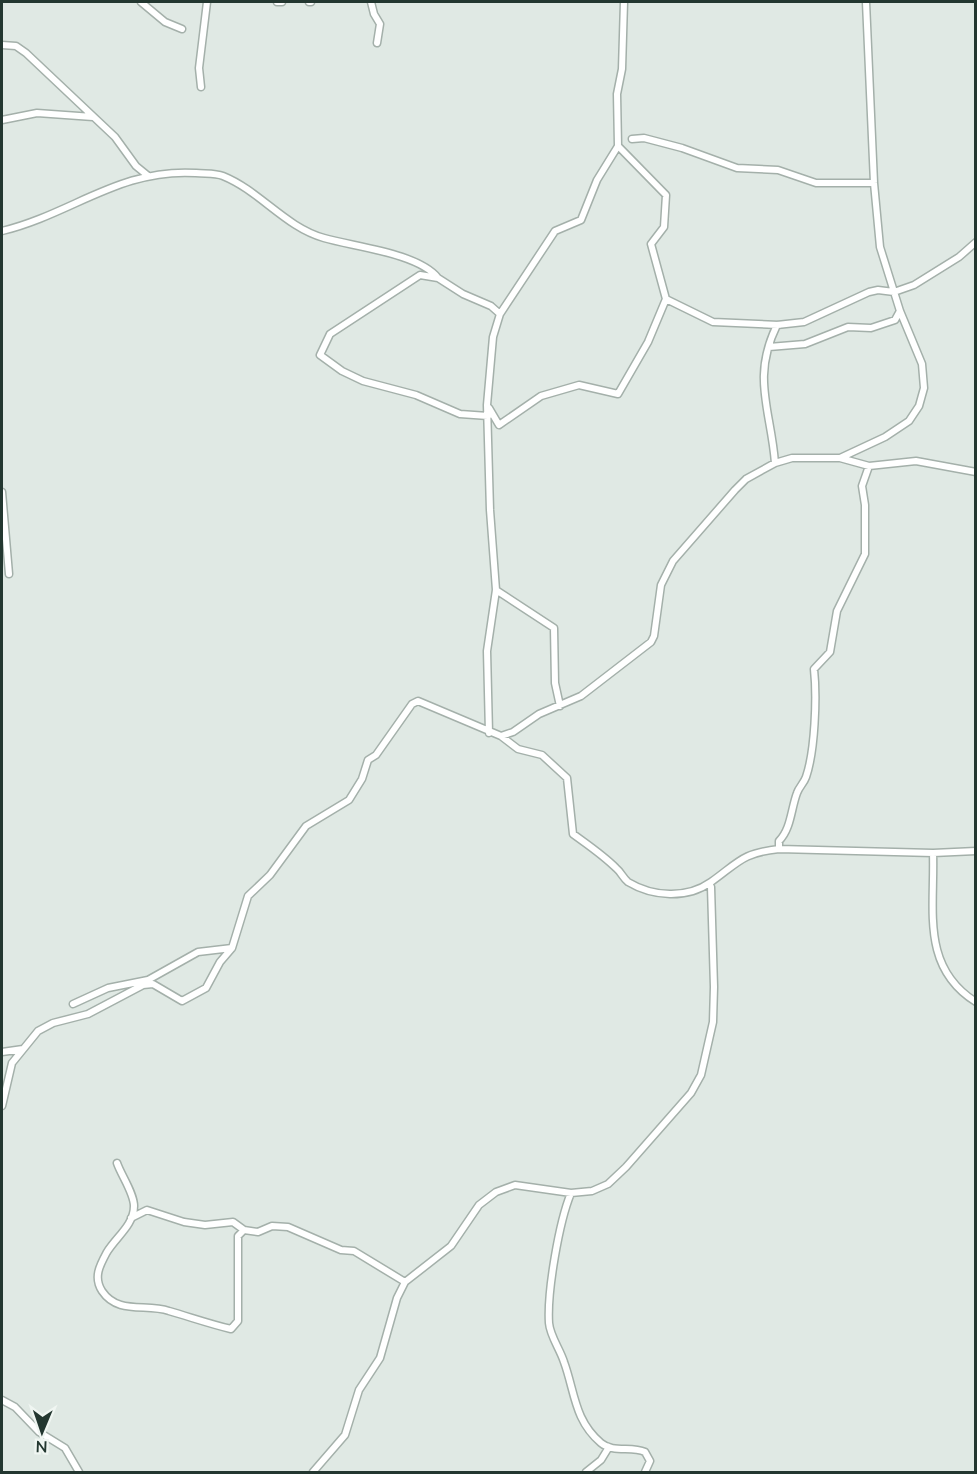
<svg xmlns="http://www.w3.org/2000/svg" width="977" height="1474" font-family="'Nunito Sans',sans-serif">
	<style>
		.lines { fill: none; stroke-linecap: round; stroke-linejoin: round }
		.street-casing { stroke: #a4b0aa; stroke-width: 9 }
		.street { stroke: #fff; stroke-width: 6 }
	</style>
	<rect width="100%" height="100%" fill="#e0e9e4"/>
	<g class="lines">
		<g class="street-casing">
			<path id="street" d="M141,2L165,22L182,29
				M277,2H282
				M309,2H311
				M371,2L374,14L380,24L377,43
				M2,45L16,46L26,53L115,137L136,166L147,175
				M201,87L199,68L207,2
				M2,120L37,113L93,117
				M632,139L644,138L682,148L737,168L778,170L816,183H874
				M2,231C72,214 120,168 196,173C205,174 215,173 223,176C260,191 285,227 324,238C355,247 418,253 438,278
				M666,299L713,322L779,325
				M769,347L805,344L848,327L871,328L895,320L900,311
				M489,408L499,425L541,396L579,385L618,394L648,342L666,299L651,244L664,227L666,195L618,146
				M488,416L460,414L416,395L363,381L342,371L320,355L330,334L420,275L438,278L463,294L491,306L500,314
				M840,458L885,437L909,421L919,406L924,388L922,364L900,311L880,247L874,183L866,2
				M775,463C771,410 751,378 777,325L804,322L869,292L878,290L894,292L914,285L959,257L976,242
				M2,492L9,574
				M496,590L554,628L555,683L560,706
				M489,733L487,651L496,590L490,510L487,405L493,337L500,314L555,231L581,220L597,180L618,146L617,94L622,69L624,2
				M501,736L513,732L539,714L581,696L651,642L654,636L661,585L673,561L735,490L746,479L775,463L792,458H840L869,466L916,461L976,472
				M779,849V841C791,829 791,809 797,793C799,787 804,783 806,777C815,751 817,697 814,669L830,652L837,611L865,554V505L862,486L869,466
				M933,853C935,908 920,967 976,1002
				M73,1004L108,988L148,980L198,952L232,948
				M2,1052L23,1049
				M2,1106L12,1063L38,1031L53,1023L88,1014L143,985L153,984L182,1001L206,988L220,962L232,948L248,896L270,875L306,826L349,800L362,779L368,760L376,755L412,704L418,701L501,736L518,749L542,755L567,778L573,834C588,845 603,855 616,868C621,872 623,878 628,882C653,897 687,899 711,882C739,862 742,853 779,849L933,853L976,851
				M117,1163C121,1175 134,1193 134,1206C134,1225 116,1237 107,1252C100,1265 93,1277 102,1291C118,1315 146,1303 169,1311C190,1317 210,1324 231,1329L238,1321V1236L244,1230L258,1232L272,1226L288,1227L341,1250L354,1251L405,1282
				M571,1193C559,1222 547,1292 549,1323C550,1336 560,1349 564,1362C575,1392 574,1420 601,1443C613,1453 631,1446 645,1452L650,1461L645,1472
				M131,1218L147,1210L184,1222L205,1225L233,1222L244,1230
				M2,1400L15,1407L39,1432L65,1448L79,1472
				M313,1472L345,1435L359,1390L380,1358L397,1298L405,1282L451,1246L479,1205L496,1192L515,1185L571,1193L592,1191L608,1184L626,1167L691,1093L701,1075L713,1022L714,987L711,887L709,884
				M586,1472L601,1460L609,1447"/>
		</g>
		<use href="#street" class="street"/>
	</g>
	<rect width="977" height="1474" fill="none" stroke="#233730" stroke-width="6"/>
	<g transform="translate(42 1432) rotate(182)" stroke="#f0f6f2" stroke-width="4.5" paint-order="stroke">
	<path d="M0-4.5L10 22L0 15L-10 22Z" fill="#233730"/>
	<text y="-9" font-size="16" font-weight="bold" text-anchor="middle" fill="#233730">N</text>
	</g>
</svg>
